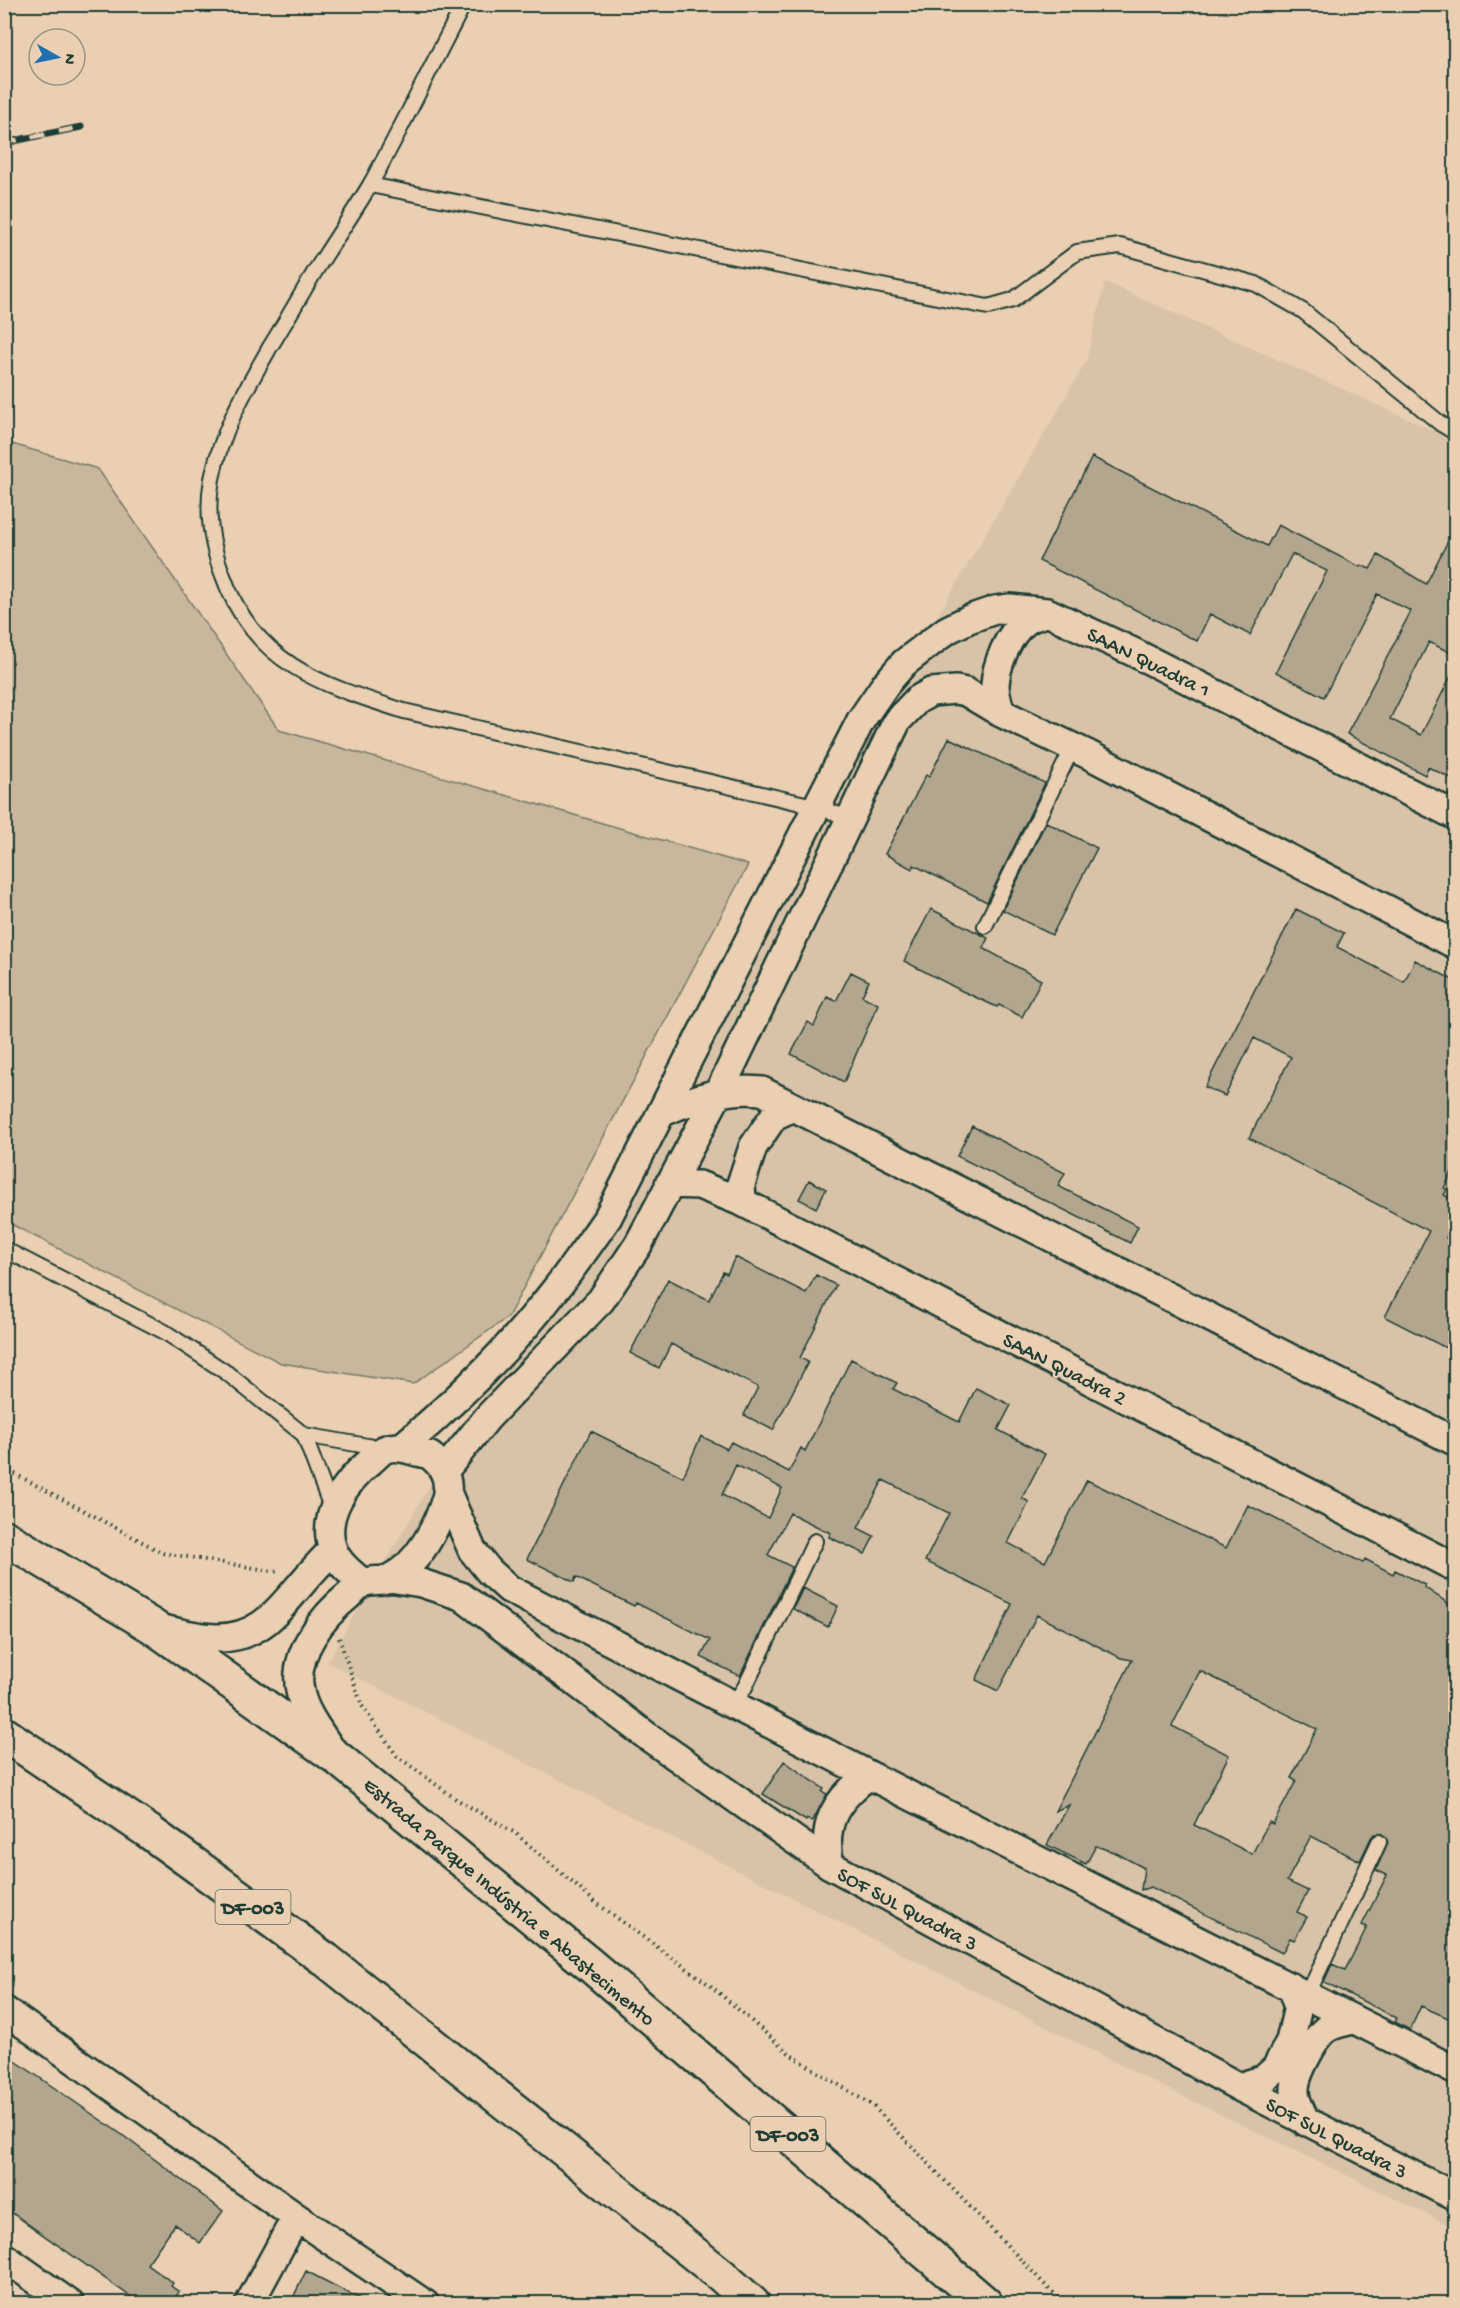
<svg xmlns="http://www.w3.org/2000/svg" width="1460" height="2308" font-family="'Gochi Hand',sans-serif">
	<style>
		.built { fill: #d9c3a8 }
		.green { fill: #c9b79d; stroke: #747a68; stroke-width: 1.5 }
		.building { fill: #b2a68f; stroke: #1f3d34; stroke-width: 1.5; fill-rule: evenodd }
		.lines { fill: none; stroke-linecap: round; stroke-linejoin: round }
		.lane-casing { stroke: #1f3d34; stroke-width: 18 }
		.street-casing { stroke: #1f3d34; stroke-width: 32 }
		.highway-casing { stroke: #1f3d34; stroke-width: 38 }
		.path { stroke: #1f3d34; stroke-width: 4; stroke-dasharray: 1.5 4.5; stroke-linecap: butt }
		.lane { stroke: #eacfb2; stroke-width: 14 }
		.street { stroke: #eacfb2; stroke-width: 27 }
		.highway { stroke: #eacfb2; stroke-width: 33 }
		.rail-casing { stroke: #1f3d34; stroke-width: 7 }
		.rail { stroke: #eacfb2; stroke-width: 4.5; stroke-dasharray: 14; stroke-linecap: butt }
		.labels { text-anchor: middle; stroke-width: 4.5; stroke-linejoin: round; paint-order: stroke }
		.shield { fill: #eacfb2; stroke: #5c695a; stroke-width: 1.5 }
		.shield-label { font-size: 20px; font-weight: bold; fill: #1f3d34 }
		.street-label { font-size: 21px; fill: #1f3d34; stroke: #eacfb2 }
	</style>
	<rect width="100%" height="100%" fill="#eacfb2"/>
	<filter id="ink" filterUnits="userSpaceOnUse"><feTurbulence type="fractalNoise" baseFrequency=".0167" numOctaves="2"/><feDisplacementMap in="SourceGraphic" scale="12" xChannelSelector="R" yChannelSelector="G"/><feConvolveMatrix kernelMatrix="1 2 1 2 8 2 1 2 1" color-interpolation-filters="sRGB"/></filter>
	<g filter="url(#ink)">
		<path class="built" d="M1105,282L1455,440V2228L1168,2089L327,1662L1086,362Z"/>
		<path class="green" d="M5,442L98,469L279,730L748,865L508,1317L413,1384L281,1363L5,1221Z"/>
		<path class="building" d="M1092,457L1267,546L1278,525L1360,567L1361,565L1370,569L1378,555L1426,584L1455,527V655L1429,642L1390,719L1421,735L1455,668V780L1428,767L1425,775L1347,734L1411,611L1377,594L1324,697L1276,672L1327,571L1292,554L1250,635L1210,614L1197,641L1039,561Z
			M949,738L1045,783L987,902L914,865L912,869L885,854L926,775L929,777Z
			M1046,822L1097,848L1052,935L1003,910Z
			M931,909L988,938L983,948L1041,980L1022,1017L999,1005L997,1007L962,991L904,961Z
			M1296,909L1344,933L1337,947L1404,982L1415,960L1455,981V1166L1444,1188L1447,1189L1444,1195L1455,1201V1220L1446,1238L1455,1243V1328L1446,1348L1385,1317L1429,1231L1249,1138L1291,1057L1254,1038L1225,1096L1205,1087Z
			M851,972L869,981L862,996L878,1004L844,1082L791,1054L808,1022L814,1026L827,997L836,1001Z
			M972,1126L1065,1173L1058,1186L1138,1226L1130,1243L957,1156Z
			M809,1180L826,1189L816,1208L799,1199Z
			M735,1257L806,1293L816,1275L836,1285L800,1358L808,1362L773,1430L744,1415L758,1387L671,1344L659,1368L630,1353L668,1279L709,1300L723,1272L727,1274Z
			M851,1359L897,1383L893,1389L959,1422L976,1388L1011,1405L998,1430L1045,1454L1022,1498L1029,1502L1008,1543L1045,1562L1087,1480L1226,1548L1248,1505L1363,1563L1365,1559L1393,1574L1395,1570L1425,1585L1424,1587L1455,1608V2021L1421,2006L1410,2030L1395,2022L1397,2018L1324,1982L1332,1964L1345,1970L1367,1927L1362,1925L1387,1875L1376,1870L1388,1842L1382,1834H1374L1371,1838L1360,1861L1311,1836L1287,1881L1308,1891L1297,1912L1307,1917L1294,1940L1290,1938L1282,1953L1151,1887L1141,1890L1144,1868L1116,1853L1096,1846L1086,1864L1047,1845L1069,1805L1055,1811L1132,1660L1121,1658L1037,1615L998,1691L976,1680L1012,1604L925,1561L949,1513L883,1480L858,1528L874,1536L865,1554L829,1537L830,1533L790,1513L768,1555L792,1567L740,1676L701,1657L710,1640L636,1603L634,1606L576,1577L574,1582L527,1559L591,1431L683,1477L701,1436L727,1449L731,1442L789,1472L801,1448L805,1451ZM736,1465L782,1488L768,1518L722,1495ZM1200,1671L1317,1729L1291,1778L1296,1781L1273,1824L1269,1822L1252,1854L1194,1825L1229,1755L1172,1726Z
			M803,1588L838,1606L828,1627L793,1609Z
			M784,1761L824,1789L822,1792L827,1794L812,1822L807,1819L806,1821L763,1794Z
			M4,2053L121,2134L223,2211L200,2243L175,2224L147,2264L173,2283L171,2286L179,2292L171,2304H141L4,2207Z
			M306,2271L370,2304H290Z"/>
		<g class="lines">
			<g class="lane-casing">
				<path id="lane" d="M464,4C432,64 403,126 370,185C352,215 332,244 314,273C299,298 285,323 270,347C246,389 221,431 212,479C206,510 211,544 222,573C254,664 319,684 404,711L818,807L851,819
					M370,185L988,307L1013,300L1077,252L1120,246L1256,284L1303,311L1441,424L1456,433
					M985,926L1073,747
					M4,1249L165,1332L227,1373L304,1435
					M332,1510L304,1435L385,1449
					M733,1705L745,1687L815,1541
					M1307,1996L1379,1842"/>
			</g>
			<g class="street-casing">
				<path id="street" d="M1001,713C998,703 995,694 995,685C996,665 1009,633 1025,622C1031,617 1040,615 1047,612
					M663,1112C696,1098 726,1087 762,1091L1456,1442
					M669,1184L699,1185L742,1202L1456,1568
					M742,1202L741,1184L753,1147L774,1116L794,1107
					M402,1447C459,1399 514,1344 559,1285C576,1263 592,1240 608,1217L861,720L885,685L904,663L947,630L969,619L995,610L1010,608L1047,612L1133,652L1456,816
					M445,1470L488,1417L601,1300L638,1245L719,1092L897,721L917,700L931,692L956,690L966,692L1001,713L1089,755L1456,945
					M447,1492L472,1550L489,1571L509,1589L869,1775L1456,2071
					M390,1578L421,1583L461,1596L647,1736L830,1865L1239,2087L1456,2197
					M158,1628C177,1632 197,1638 217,1638C259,1638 277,1612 302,1583C312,1571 323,1560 333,1549
					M332,1751C320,1732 304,1713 300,1691C292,1654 323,1616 349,1595C353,1591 358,1585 363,1583C371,1579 382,1582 390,1578C418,1565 438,1526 446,1498C450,1483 445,1468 433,1458C429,1454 422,1453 417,1452C407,1449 396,1445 386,1449C381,1450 376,1457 372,1460C347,1480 320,1515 333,1550C339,1564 352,1574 363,1583
					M830,1865C821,1824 835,1800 869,1775
					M4,2010L296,2217L425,2304
					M1239,2087L1264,2079L1276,2068L1290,2041L1298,2007L1291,1987
					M1306,2122C1302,2112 1295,2102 1295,2091C1294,2076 1314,2039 1326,2029C1333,2024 1345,2022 1353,2020
					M4,2257L70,2304
					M249,2304L296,2217"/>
			</g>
			<g class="highway-casing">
				<path id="highway" d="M4,1537L152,1626L336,1757L589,1964L986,2304
					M4,1734L148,1831L326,1960L721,2275L753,2304"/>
			</g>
			<path class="path" d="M4,1468L163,1553L279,1572
				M339,1638L362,1706L397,1756L456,1799L515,1833L595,1902L711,1986L791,2055L873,2106L1051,2291L1066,2304"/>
			<use href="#lane" class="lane"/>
			<use href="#street" class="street"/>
			<use href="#highway" class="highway"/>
			<g class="rail-casing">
				<path id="rail" d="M4,143L81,127"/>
			</g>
			<use href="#rail" class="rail"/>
		</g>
	</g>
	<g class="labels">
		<g class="shield">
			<rect x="215.5" y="1890" width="75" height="34" rx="4.5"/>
			<rect x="750.5" y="2117" width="75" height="34" rx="4.5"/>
		</g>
		<g class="shield-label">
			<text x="253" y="1914">DF-003</text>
			<text x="788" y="2141">DF-003</text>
		</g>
		<g class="street-label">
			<text transform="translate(1149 661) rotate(26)" y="7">SAAN Quadra 1</text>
			<text transform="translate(1065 1368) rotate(27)" y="7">SAAN Quadra 2</text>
			<text transform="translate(510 1901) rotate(40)" y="7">Estrada Parque Indústria e Abastecimento</text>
			<text transform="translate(908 1908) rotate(28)" y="7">SOF SUL Quadra 3</text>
			<text transform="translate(1337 2137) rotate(27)" y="7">SOF SUL Quadra 3</text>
		</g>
	</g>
	<rect width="1460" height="2308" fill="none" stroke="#eacfb2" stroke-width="24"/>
	<rect x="12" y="12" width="1436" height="2284" fill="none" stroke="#1f3d34" stroke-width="2" filter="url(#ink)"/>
	<g transform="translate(57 57) rotate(99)"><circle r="28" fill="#eacfb2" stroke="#999580" stroke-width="1.5"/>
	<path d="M0-4.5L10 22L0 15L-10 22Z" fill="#1f6fb2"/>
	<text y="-9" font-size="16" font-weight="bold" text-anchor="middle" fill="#1f3d34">N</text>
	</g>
</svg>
